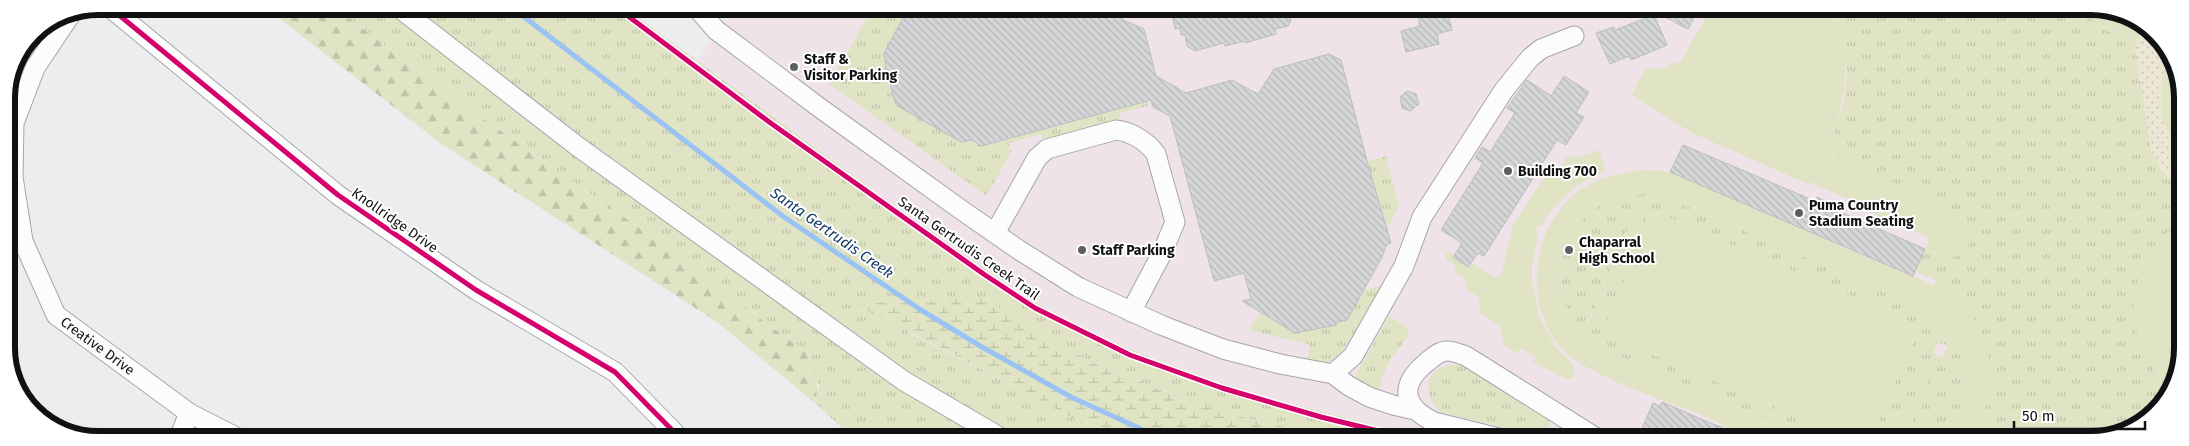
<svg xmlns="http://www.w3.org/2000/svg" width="2189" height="446" font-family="'Fira Sans',sans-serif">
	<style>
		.education { fill: #efe3e9 }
		.grass { fill: url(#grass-tufts); fill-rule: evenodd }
		.forest { fill: url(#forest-firs) }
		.wetland { fill: url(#wetland-marsh) }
		.sand { fill: url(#sand-dots) }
		.garden { fill: #e0e4c5 }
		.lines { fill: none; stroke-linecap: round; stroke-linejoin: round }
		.stream { stroke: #9ac3f4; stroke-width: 5 }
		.building { fill: url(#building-back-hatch); stroke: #bbbdbf }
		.minor-casing { stroke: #a5a6a8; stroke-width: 21 }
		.minor { stroke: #fcfcfd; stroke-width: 19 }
		.cycleway-casing { stroke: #fff; stroke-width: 8 }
		.cycleway { stroke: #d6006c; stroke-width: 5 }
		.poi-dot { fill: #5d5e60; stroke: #fff; stroke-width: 2 }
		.labels { text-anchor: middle; stroke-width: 4; stroke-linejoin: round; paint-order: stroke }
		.poi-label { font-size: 14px; font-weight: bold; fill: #101113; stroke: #fff; text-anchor: start }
		.street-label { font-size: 14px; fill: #101113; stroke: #fff }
		.water-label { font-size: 15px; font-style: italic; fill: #153b67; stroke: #fff }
		.rim { fill: none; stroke: #101113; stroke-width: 6 }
	</style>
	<defs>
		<pattern id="grass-tufts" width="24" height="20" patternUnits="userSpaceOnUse" patternTransform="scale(1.25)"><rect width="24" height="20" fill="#e0e4c5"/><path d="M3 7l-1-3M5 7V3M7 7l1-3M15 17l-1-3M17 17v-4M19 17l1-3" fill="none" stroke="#bfc3a8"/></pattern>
		<pattern id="forest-firs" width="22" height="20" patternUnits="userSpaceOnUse" patternTransform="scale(1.25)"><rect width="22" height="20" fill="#e0e4c5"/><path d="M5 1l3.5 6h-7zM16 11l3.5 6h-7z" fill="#bfc3a8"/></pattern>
		<pattern id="wetland-marsh" width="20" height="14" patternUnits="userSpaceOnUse" patternTransform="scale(1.25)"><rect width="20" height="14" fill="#e0e4c5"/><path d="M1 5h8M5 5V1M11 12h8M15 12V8" fill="none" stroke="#bfc3a8"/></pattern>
		<pattern id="sand-dots" width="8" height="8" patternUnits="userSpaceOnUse" patternTransform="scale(1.25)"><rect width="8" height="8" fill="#ece7d4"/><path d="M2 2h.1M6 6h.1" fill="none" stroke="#c9c5b5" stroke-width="1.8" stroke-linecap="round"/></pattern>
		<pattern id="building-back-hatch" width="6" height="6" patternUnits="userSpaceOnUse" patternTransform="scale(1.25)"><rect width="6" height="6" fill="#d5d6d8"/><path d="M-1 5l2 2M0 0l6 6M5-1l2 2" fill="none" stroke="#b6b7b8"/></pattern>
	</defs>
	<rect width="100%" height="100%" fill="#ebedef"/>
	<path class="education" d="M730,7L2108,8L2156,33L2181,80V365L2152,417L2097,440L1427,439L1254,394L1154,359L1095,335L1019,293L896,207L698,61Z"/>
	<path class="grass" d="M333,6L624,7L896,207L1019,293L1095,335L1154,359L1254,394L1427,439H1336L1229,414L1153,387L1091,362L1033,330L985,298L907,332L1019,388L1110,439H854L815,403L819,385L805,352L648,234L461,103Z
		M873,7H909L884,53L891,93L927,122L961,142L973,140L982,146L1151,100L1149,101L1147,106L1119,113L1121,120L1043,141L1041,134L1010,143L1008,147L1012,150L987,196L829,84Z
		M1834,8H2080L2106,30L2135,45L2139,77L2160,168L2181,190V225L2160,238L2154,370L2169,387L2152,417L2097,440L1969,439L1974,432L1987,367L1980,334L1969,312L1973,304L1934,286L1936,281L1915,271L1925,249L1940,256L1970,243L1971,237L1951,216L1945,205L1867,171L1828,151L1844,100L1847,71L1839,18Z
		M1386,156L1399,205L1388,228L1367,161Z
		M1636,193H1646L1669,198L1917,306C1930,314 1944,323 1952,336C1973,369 1967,414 1938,439H1904L1939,356L1943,357L1947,346L1938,342L1896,439H1871L1920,325L1603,333L1850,439H1812L1603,349C1592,342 1580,333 1573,321C1549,280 1562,222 1606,201C1615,197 1626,195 1636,193ZM1647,211L1636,224L1592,327L1587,324L1630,223Z
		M1384,285L1340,355C1328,365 1322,363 1307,360L1310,345L1249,330L1260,313L1295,333L1336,325L1362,291Z
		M1389,316L1407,327L1409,335L1391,359L1381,379L1378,396L1353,380Z
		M1448,365L1467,366L1549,419V431L1539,436L1535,435L1440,412C1425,396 1421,373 1448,365Z"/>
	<path class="forest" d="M263,6H333L461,103L648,234L805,352C817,372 820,380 815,403L717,322L443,145Z"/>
	<path class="wetland" d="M985,298L1033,330L1091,362L1153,387L1229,414L1336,439H1110L1019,388L855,304Z"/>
	<path class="sand" d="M2145,27L2156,33L2167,54L2163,74L2162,105L2165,126L2181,151V190L2160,168L2150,147L2135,45Z"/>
	<path class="garden" d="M1711,8H1834C1855,56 1844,103 1828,150L1867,171L1945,205C1953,217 1964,224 1971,237C1965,265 1945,258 1925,249L1930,238L1849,203L1850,200L1809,182L1808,184L1692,133L1631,95L1646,68L1659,69L1674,62L1679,64Z
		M2080,8H2108L2145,27L2135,45L2106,30Z
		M2167,54L2181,80V151C2176,143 2170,136 2166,128C2157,109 2163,73 2167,54Z
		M1599,150L1606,171L1583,182L1572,189L1553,208L1542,225L1536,228L1538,235L1532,267V281L1539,316L1555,346L1573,364L1575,377L1568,380L1533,362L1535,357L1521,349L1518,353L1504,345L1499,325L1481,314L1478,296L1468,292L1464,277L1457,275L1454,264L1447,260L1444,249L1454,255L1453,258L1468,267L1471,263L1495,277L1501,276L1512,228L1542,180L1566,162L1565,158L1571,155L1573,158Z
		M1645,170L1672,172L1823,238L1835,236L1833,243L1918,278L1973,304L1969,313C1984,336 1994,372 1988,400C1985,414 1977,428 1969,439H1938C1967,414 1973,369 1952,336C1944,323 1930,314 1917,306L1669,198C1571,171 1518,296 1603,349L1812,439C1797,439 1769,442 1756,439C1738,435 1720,423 1703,416C1665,400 1588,377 1561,348C1521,302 1532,224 1580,190C1599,176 1622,173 1645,170Z
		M1633,205L1647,211L1640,226L1636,225L1592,327L1587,325L1630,223L1626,221Z
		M1654,211L1920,325L1871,439H1850L1602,333Z
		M2181,225V365L2169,387C2134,350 2123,309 2144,263C2151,246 2164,232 2181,225Z
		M1933,353L1939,356L1904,439H1896Z"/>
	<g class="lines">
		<path class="stream" d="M511,7L784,217L921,310L982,347L1071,397L1163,439"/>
	</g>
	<path class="building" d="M909,7H1120L1123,20L1144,29L1156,76L1186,93L1232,80L1258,94L1274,69L1329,54L1341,60L1367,161L1391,243L1387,244L1381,259L1347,320L1337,322L1336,325L1295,333L1242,301L1251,299L1244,273L1214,281L1170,116L1153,107L1151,100L981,146L972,140L961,142L896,105L885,66L886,64L884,53Z
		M1170,7H1288L1291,20L1288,26L1275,29L1276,34L1245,43V41L1225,46L1224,43L1195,51L1187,46L1185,35H1181L1180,28L1175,29Z
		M1416,7H1446L1452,30L1437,34L1439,44L1406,52L1401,31L1420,26Z
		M1648,8H1699L1688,29Z
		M1654,15L1667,45L1631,60L1629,56L1610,64L1596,33L1614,27L1615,30Z
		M1564,76L1589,92L1576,113L1584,117L1566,145L1557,140L1484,256L1478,253L1468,267L1453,257L1462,243L1441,230L1483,163L1475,158L1482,147L1490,152L1515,113L1507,108L1527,80L1551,96Z
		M1407,91L1416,94L1419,104L1410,111L1402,108L1400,97Z
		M1683,145L1815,201L1817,197L1839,208L1838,211L1925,249L1913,276L1670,172Z
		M1662,402L1701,419L1750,439H1661L1641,431L1653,403L1660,406Z"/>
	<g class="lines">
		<g class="minor-casing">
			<g id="minor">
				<path d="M108,6L338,195L476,290L615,372L673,431L677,438"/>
				<path d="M398,7L577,146L904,381L1003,439"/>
				<path d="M696,7L716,30L820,108L960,209L1019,250L1078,287L1161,325L1223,349L1280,364L1333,374L1349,386L1369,397L1393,405L1415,410"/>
				<path id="s1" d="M73,11L35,68L14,123L13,177L23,241L56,315L189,413L238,438"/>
				<path d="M995,233L1037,158L1047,149L1116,130C1130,131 1148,142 1156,154L1175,222L1163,251L1131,312"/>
				<path d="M1333,374L1353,356L1404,266L1422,217L1504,90L1530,58L1541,49L1574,36"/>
				<path d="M179,438L189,413"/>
				<path d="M1503,439L1434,422C1402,406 1399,385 1427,362C1432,358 1439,351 1447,351C1453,351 1460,354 1466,356L1598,439"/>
			</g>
		</g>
		<use href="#minor" class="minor"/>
		<g class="cycleway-casing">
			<path id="cycleway" d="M108,6L338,195L476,290L615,372L673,431L677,438
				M616,7L772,124L985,275L1035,308L1130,355L1222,388L1321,417L1411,439"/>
		</g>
		<use href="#cycleway" class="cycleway"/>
	</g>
	<g class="poi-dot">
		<circle cx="794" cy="67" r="5"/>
		<circle cx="1508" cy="171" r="5"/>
		<circle cx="1799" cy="213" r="5"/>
		<circle cx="1082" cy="250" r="5"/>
		<circle cx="1569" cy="250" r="5"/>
	</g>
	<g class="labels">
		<g class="poi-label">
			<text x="804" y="64">Staff &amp;<tspan x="804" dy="16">Visitor Parking</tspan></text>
			<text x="1518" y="176">Building 700</text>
			<text x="1809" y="210">Puma Country<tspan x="1809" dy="16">Stadium Seating</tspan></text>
			<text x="1579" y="247">Chaparral<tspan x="1579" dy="16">High School</tspan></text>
			<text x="1092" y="255">Staff Parking</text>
		</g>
		<g class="street-label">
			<text transform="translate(395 220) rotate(35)" y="5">Knollridge Drive</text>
			<text transform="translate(969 248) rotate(35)" y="5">Santa Gertrudis Creek Trail</text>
			<text dy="5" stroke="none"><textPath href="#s1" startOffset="379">Creative Drive</textPath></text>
		</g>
		<g class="water-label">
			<text transform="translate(832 233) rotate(35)" y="5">Santa Gertrudis Creek</text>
		</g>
	</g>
	<path d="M0 0H2189V446H0ZM98 15H2091A83 83 0 0 1 2174 98V348A83 83 0 0 1 2091 431H98A83 83 0 0 1 15 348V98A83 83 0 0 1 98 15Z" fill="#fff" fill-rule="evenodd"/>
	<path class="rim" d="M98 15H2091A83 83 0 0 1 2174 98V348A83 83 0 0 1 2091 431H98A83 83 0 0 1 15 348V98A83 83 0 0 1 98 15Z"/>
	<path d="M2014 421v8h131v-8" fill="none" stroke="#101113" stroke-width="2.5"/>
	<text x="2022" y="421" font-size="15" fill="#101113" stroke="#ffffff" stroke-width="4" paint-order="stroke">50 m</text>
</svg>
